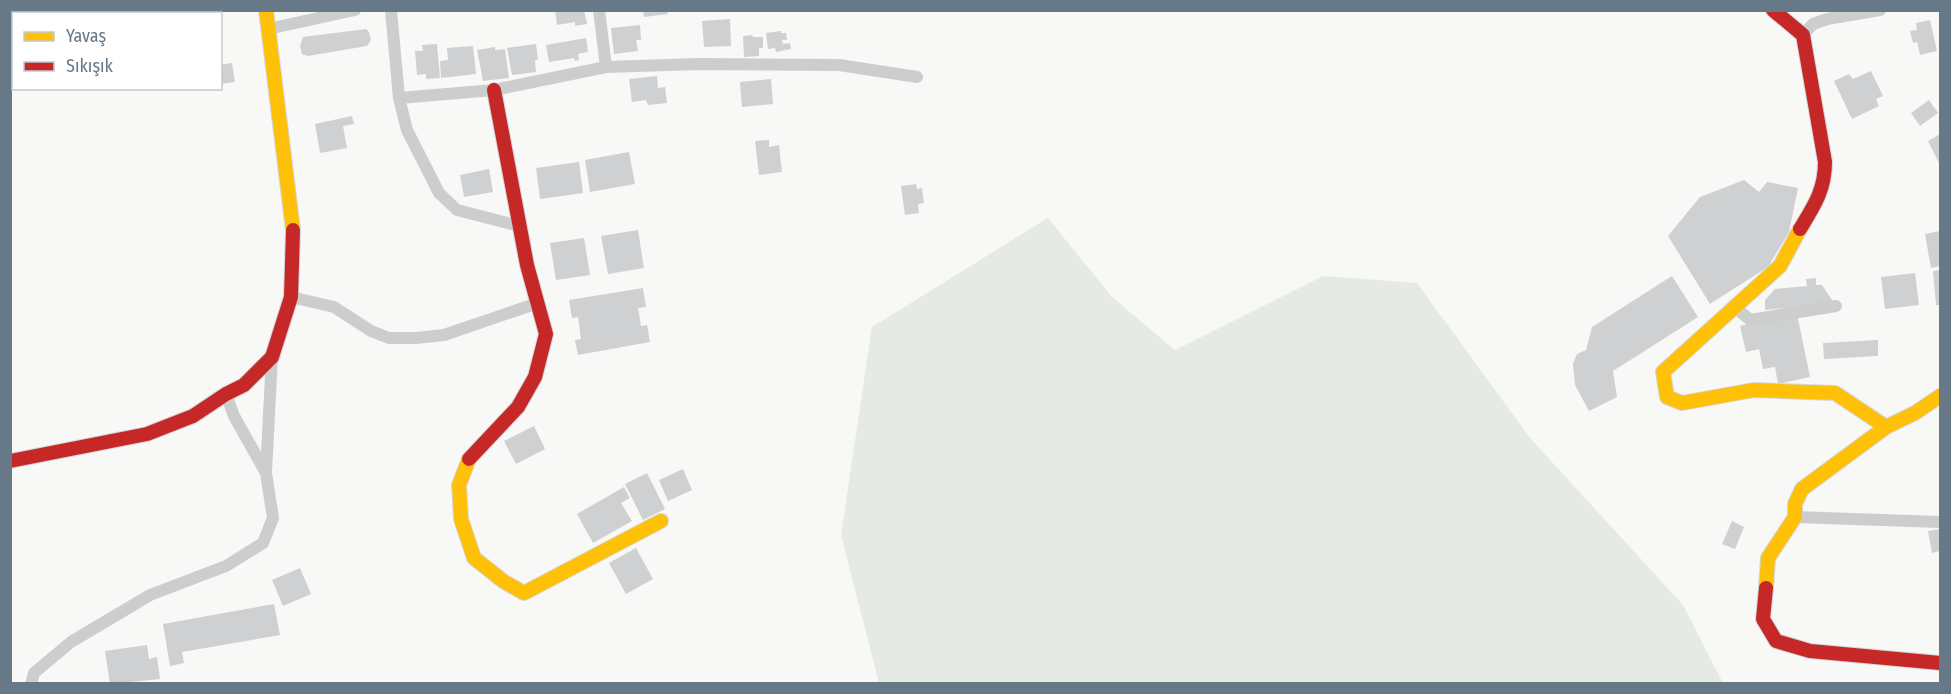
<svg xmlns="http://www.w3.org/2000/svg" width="1951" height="694" font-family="'Fira Sans Condensed',sans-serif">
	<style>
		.green { fill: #e6eae4 }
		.building { fill: #cfd0d1 }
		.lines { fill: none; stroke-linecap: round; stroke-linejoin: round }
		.slow-casing { stroke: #d5d6d7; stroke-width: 16 }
		.jam-casing { stroke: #d5d6d7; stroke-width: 16 }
		.street { stroke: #cccece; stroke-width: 12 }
		.slow { stroke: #ffc107; stroke-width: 14 }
		.jam { stroke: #c62828; stroke-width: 14 }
	</style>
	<rect width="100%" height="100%" fill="#f8f8f7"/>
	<path class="green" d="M1048,218L1112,297L1175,350L1323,276L1417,283L1530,438L1683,605L1723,683H879L841,535L872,327Z"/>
	<path class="building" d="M555,10H584L587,24L575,26V22L557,25Z
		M643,10H667L668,14L644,17Z
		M730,19L731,46L704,47L702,21Z
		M1930,20L1937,51L1920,55L1917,42L1913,43L1910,31L1917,30L1916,23Z
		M640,25L641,40H636L638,51L614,54L611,28Z
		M366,29L369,32L371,40L367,46L308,56L302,54L300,46L303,37Z
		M781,31V33H786L787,40H782L783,44L790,43L791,49L776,52L775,48L768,49L766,33Z
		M752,35L753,37H763V48H759V56L744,57L743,36Z
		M586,38L588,52L578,54L579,60L575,61L574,58L549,62L546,45Z
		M437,44L440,78L426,79V74L417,75L415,51H423L422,45Z
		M536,44L538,60H535L536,72L512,75L507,48Z
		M473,46L476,74L441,78L440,61L448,60L447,48Z
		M495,47V50L505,49L509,78L483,81L477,50Z
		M232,63L235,82L220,84V65Z
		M1871,71L1883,96L1876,99L1879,106L1852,119L1834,81L1849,74L1853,79Z
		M657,76L658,88L665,87L667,103L648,105L646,100L632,102L629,79Z
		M771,79L773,104L742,107L740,82Z
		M1929,100L1938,113L1920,126L1911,113Z
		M352,116L354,124L343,126L347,148L320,153L315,124Z
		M1940,134V165L1928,141Z
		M769,140V147L779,145L782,172L759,175L755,141Z
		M629,152L635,184L590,192L585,160Z
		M579,162L583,193L540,199L536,168Z
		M489,169L493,192L464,197L460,175Z
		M1744,180L1759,192L1767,182L1798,188L1789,232L1768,267L1710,304L1668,236L1700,197Z
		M916,184L917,189L922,188L924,203L918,204L919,213L905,215L901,186Z
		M638,230L644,268L608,274L601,236Z
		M1940,231V266L1931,268L1925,234Z
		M584,238L590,275L556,280L550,243Z
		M1940,270V305H1936L1933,271Z
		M1915,273L1919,305L1885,309L1881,277Z
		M1672,276L1698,317L1613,371L1617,397L1589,411L1575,385L1573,364L1577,354L1586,350L1592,327Z
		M1816,278V285H1822L1834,303L1765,310V300L1775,289L1807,286L1806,279Z
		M643,288L646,307L638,308L641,326L647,325L650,342L578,355L575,340L581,339L578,317L572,318L569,300Z
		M1797,314L1810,377L1778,384L1775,367L1763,369L1759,349L1746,352L1740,326Z
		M1878,340V356L1824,359L1823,343Z
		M534,426L545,449L516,464L504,441Z
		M683,469L692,490L668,501L659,480Z
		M647,473L665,509L643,520L625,484Z
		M624,487L630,498L621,503L632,521L593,543L577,514Z
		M1732,521L1744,527L1735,549L1722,544Z
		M1940,529V551L1932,553L1928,531Z
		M636,548L653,579L626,594L609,563Z
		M300,568L311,594L283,606L272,580Z
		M274,604L280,635L182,652L184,663L170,666L163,624Z
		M147,645L149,659L157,657L160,679L110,684L105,651Z"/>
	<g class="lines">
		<g class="slow-casing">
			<path id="slow" d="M266,10L293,230
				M1800,229L1780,266L1663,372L1667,397L1682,403L1754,390L1835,393L1886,427
				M469,459L459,485L461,519L474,558L503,581L524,593L661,521
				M1766,588L1768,558L1795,517V504L1802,489L1886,427L1915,413L1940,396"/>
		</g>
		<g class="jam-casing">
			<path id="jam" d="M1773,10L1803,35L1825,162C1825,190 1814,206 1800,229
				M469,459L518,407L535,377L546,334L527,265L494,90
				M10,461L147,434L193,416L226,394L244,385L272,357L291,297L293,230
				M1766,588L1763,619L1776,641L1810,651L1940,663"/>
		</g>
		<path class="street" d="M391,10L399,98L494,90L606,67L698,64L839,65L917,77
			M599,10L606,67
			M268,29L355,10
			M1803,35L1813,24L1827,19L1880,10
			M399,98L407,130L439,193L457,210L519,226
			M291,297L334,307L371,331L389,338H416L444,335L538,303
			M1734,306L1750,320L1836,306
			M266,472L272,357
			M1795,517L1940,522
			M31,684L34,673L71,642L150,595L226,566L263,543L273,518L266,473L234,416L226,394"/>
		<use href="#slow" class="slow"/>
		<use href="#jam" class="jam"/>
	</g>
	<rect width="1951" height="694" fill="none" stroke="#677887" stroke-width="24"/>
	<rect x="12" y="12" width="210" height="78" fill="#ffffff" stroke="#c2c9cf" stroke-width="1.5"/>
	<rect x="24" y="32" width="30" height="9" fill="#ffc107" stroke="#c2c9cf" stroke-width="1.5"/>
	<text x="66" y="42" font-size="18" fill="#677887">Yavaş</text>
	<rect x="24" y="62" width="30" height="9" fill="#c62828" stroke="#c2c9cf" stroke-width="1.5"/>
	<text x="66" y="72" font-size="18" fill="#677887">Sıkışık</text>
</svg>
